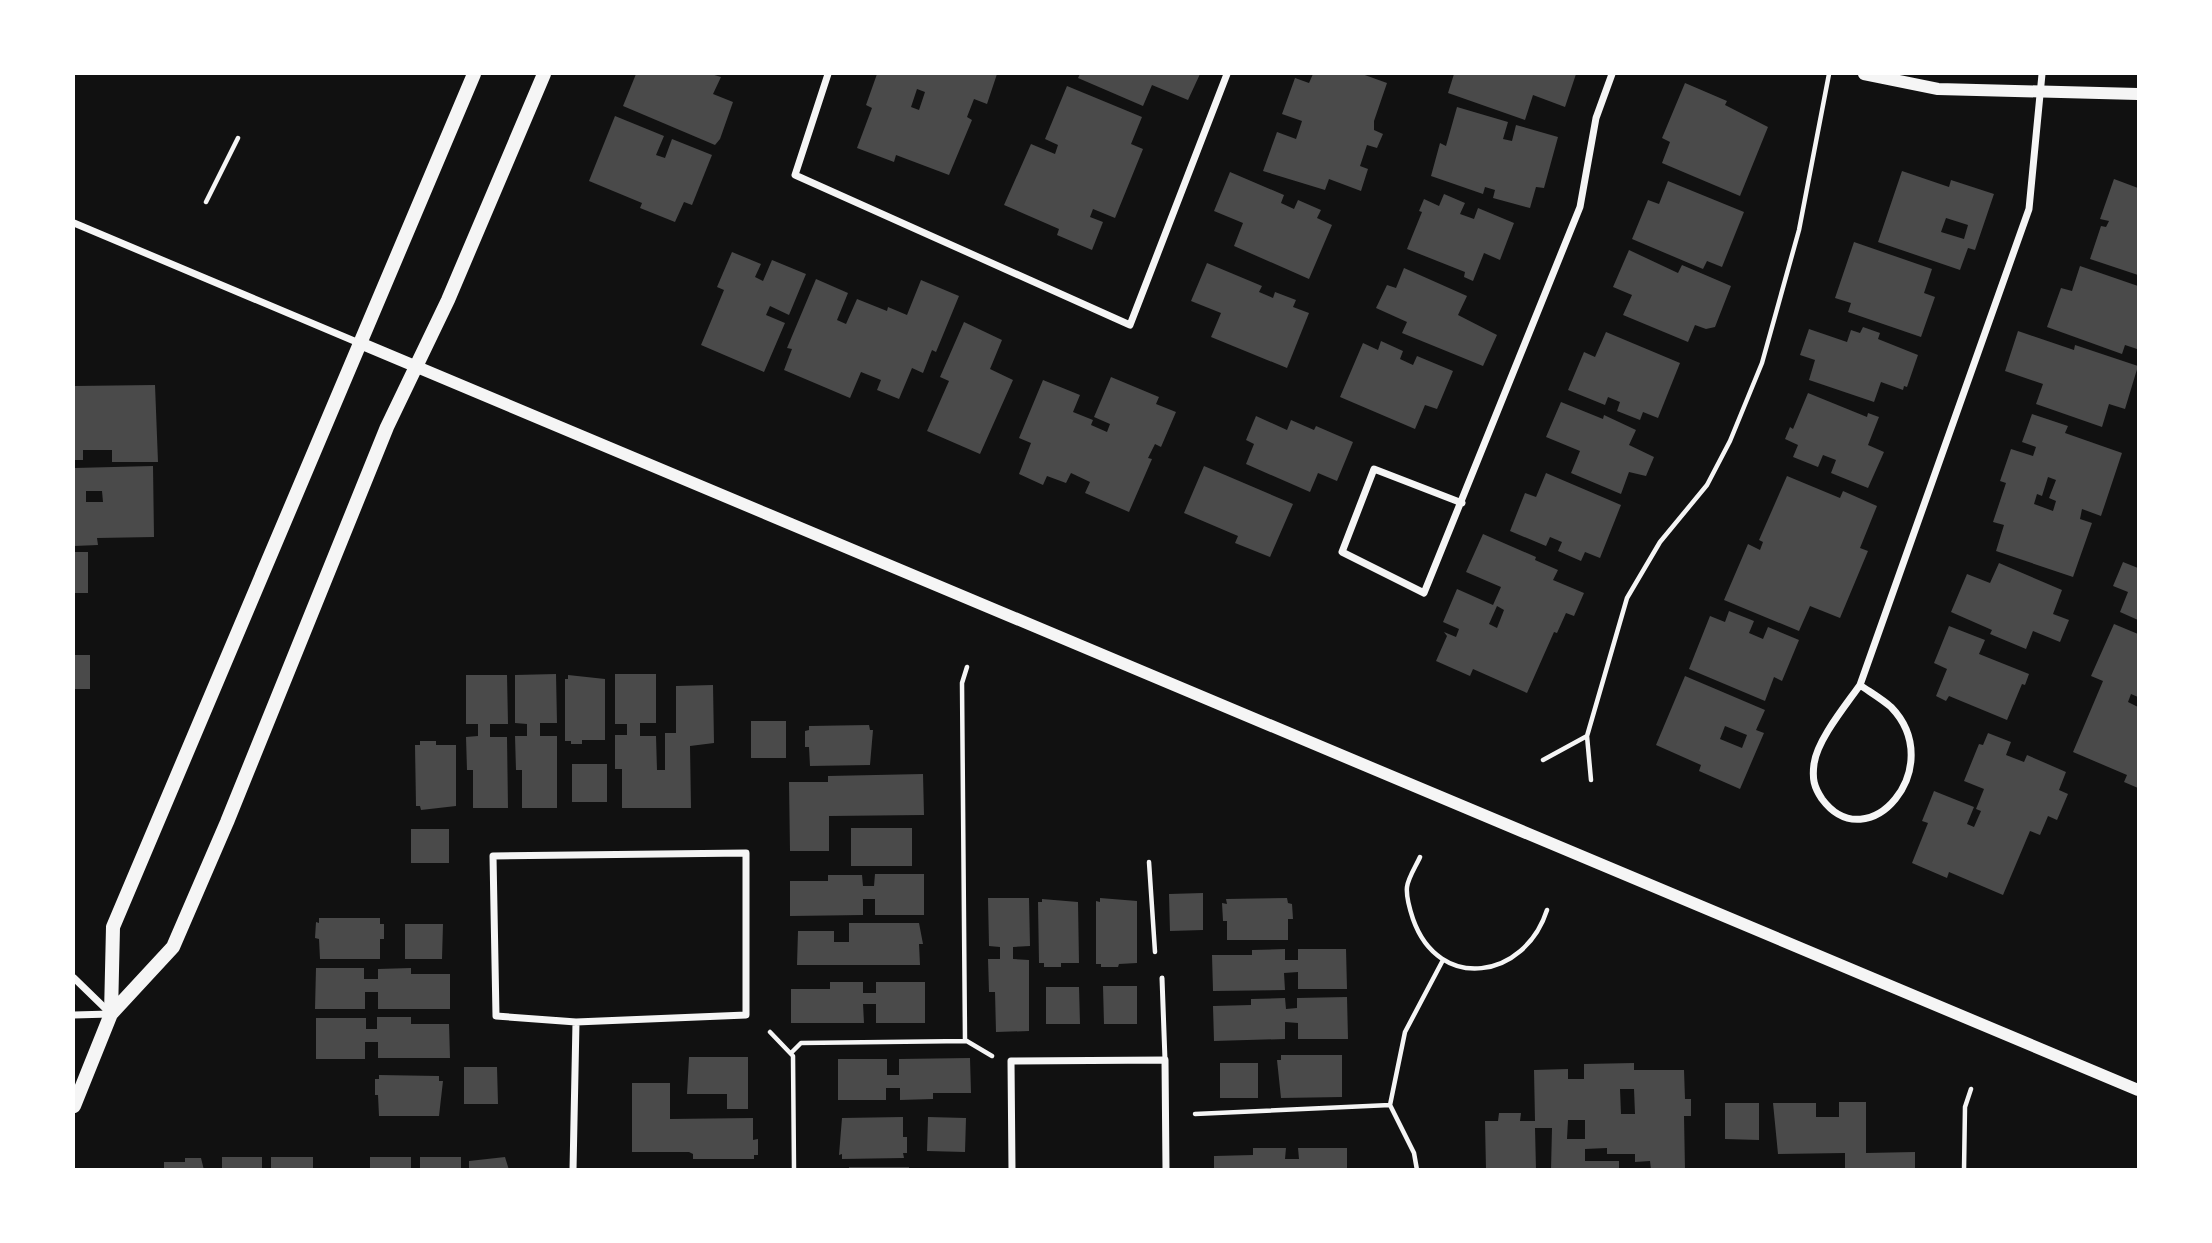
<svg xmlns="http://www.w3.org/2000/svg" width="2212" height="1243" viewBox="0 0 2212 1243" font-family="'Golos Text',sans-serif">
  <rect width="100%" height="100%" fill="#111"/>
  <path fill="#4a4a4a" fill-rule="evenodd" d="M636 74H711L721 77 713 94 733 102 720 139 715 145 623 106Z
    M877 74H997L987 104 974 99 967 117 972 120 949 175 896 155 894 162 857 148 872 108 866 105ZM917 89 925 92 919 110 911 107Z
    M1080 74H1200L1188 100 1152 85 1143 106 1078 78Z
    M1313 74H1362L1387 83 1374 121V130L1383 134 1377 148 1367 145 1360 166 1368 169 1361 191 1329 179 1325 190 1263 171 1277 132 1296 139 1302 121 1282 114 1295 78 1309 83Z
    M1454 74H1576L1565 107 1533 95 1525 120 1448 93Z
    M1685 83 1727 101 1725 105 1768 127 1740 196 1662 163 1670 142 1662 138Z
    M1067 86 1142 117 1131 144 1143 149 1115 218 1093 209 1090 217 1103 222 1092 250 1057 235 1059 229 1004 205 1031 144 1055 154 1058 145 1045 139Z
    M1457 107 1508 122 1503 139 1512 141 1516 125 1558 137 1544 188 1536 187 1530 208 1493 198 1495 190 1485 187 1483 194 1431 176 1440 143 1446 146Z
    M615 116 664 136 656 155 665 158 672 139 712 155 692 205 684 202 675 222 640 208 642 203 589 181Z
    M1902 171 1949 187 1951 180 1994 194 1975 250 1968 248 1960 270 1878 242ZM1946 218 1968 225 1964 239 1941 232Z
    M1230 172 1284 195 1281 203 1294 209 1298 200 1321 210 1317 218 1332 225 1309 279 1234 246 1243 223 1214 211Z
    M2114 179 2138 188V275L2090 259 2101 226 2106 227 2109 221 2100 219Z
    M1668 181 1744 212 1722 267 1707 261 1703 269 1632 239 1648 200 1659 204Z
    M1444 194 1465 203 1460 214 1474 219 1478 208 1514 223 1500 260 1484 253 1473 281 1464 277 1465 272 1407 249 1422 212 1419 211 1424 199 1439 206Z
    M1854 242 1932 269 1924 293 1935 297 1921 337 1848 312 1851 303 1835 298Z
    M1629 250 1678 273 1682 265 1731 286 1715 327 1706 329 1695 325 1688 342 1623 315 1632 295 1613 287Z
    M732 252 761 264 755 277 763 281 772 260 806 274 789 315 770 306 766 315 785 323 764 372 701 345 724 290 717 287Z
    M1207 263 1262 286 1259 292 1273 298 1275 292 1296 300 1293 307 1309 313 1287 368 1211 337 1221 313 1191 301Z
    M2080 266 2138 286 2137 349 2125 345 2122 354 2047 327 2061 288 2072 291Z
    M1404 268 1467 296 1458 315 1497 335 1483 366 1402 333 1407 322 1376 308 1387 285 1396 288Z
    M816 279 848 293 837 320 846 324 857 299 887 311 888 307 907 315 921 280 959 296 936 352 932 350 923 373 912 368 899 399 877 390 881 380 861 372 850 398 784 370 792 349 787 348Z
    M964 322 1002 340 990 369 1013 380 980 454 927 431 949 381 940 377Z
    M1863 327 1880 333 1878 339 1918 355 1907 387 1904 386 1903 390 1881 382 1874 402 1809 380 1815 360 1800 355 1809 329 1847 342 1851 330 1860 333Z
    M2018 331 2074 350 2075 345 2138 366 2125 409 2109 404 2102 427 2036 404 2043 384 2005 371Z
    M1606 332 1680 363 1658 418 1643 412 1640 420 1617 411 1620 402 1608 397 1605 405 1568 390 1584 352 1595 357Z
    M1381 341 1403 351 1400 359 1413 365 1417 356 1453 371 1437 409 1425 405 1415 429 1340 397 1363 343 1378 350Z
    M1111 377 1159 397 1156 404 1176 412 1161 447 1155 444 1148 458 1152 459 1129 512 1085 493 1090 482 1071 473 1066 483 1047 476 1043 485 1019 474 1031 443 1019 438 1043 380 1080 395 1073 412 1093 420 1091 425 1107 432 1110 424 1094 417Z
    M155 385 158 462H112V450H83V460H74V386Z
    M1808 393 1867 417 1868 413 1879 417 1868 445 1884 452 1868 488 1831 473 1836 460 1823 455 1818 467 1793 457 1798 445 1785 439 1790 427 1793 429Z
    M1561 402 1603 419 1604 415 1636 430 1629 445 1654 457 1646 476 1629 472 1621 494 1571 473 1580 451 1546 437Z
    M2032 414 2068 426 2065 433 2122 453 2101 516 2082 509 2080 519 2092 523 2073 577 1996 551 2004 525 1993 522 2006 483 2000 481 2011 449 2033 456 2036 447 2022 442ZM2048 477 2056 480 2049 498 2056 501 2053 511 2034 504 2037 494 2042 496Z
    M1256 416 1287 430 1291 420 1314 430 1316 426 1353 442 1337 481 1318 473 1310 492 1246 464 1254 444 1246 440Z
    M153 466 154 537 97 538 98 545 74 546V468ZM86 491H102L103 502H86Z
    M1204 466 1293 504 1270 557 1235 543 1238 536 1184 513Z
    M1546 473 1621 505 1600 558 1585 552 1581 561 1558 551 1562 542 1550 537 1546 546 1510 531 1525 493 1536 497Z
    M1787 476 1840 498 1843 491 1877 506 1860 548 1868 551 1840 618 1810 606 1799 631 1724 600 1748 544 1760 550 1763 542 1759 540Z
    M1483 534 1536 557 1535 560 1558 570 1553 580 1584 593 1574 616 1566 613 1557 633 1554 632 1527 693 1473 669 1470 676 1436 661 1447 636 1444 632 1456 637 1459 629 1443 622 1457 589 1493 605 1501 587 1466 572ZM1497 606 1504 610 1497 628 1489 624Z
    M74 552H88V593H74Z
    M2123 562 2138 568V620L2120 612 2128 592 2113 586Z
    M1999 563 2062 590 2053 614 2069 620 2060 642 2033 631 2026 649 1990 634 1992 630 1951 612 1967 574 1990 583Z
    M1729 611 1754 621 1749 633 1763 639 1768 627 1799 640 1782 681 1774 677 1765 701 1689 669 1710 616 1725 622Z
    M2114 624 2138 634V697L2131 694 2128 702 2138 707V788L2124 782 2127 775 2073 752 2103 681 2091 676Z
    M1949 626 1985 640 1979 654 2029 674 2025 685 2022 684 2007 720 1949 696 1946 701 1936 696 1947 669 1934 663Z
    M74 655H90V689H74Z
    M556 674 557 723H540V736H557V808H522V770H516L515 736H527V724L515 723V675Z
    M615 674H656V723H640V736H656L657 770H665V733H676V686L713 685 714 743 690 746 691 808H622V769H615V735H627V724H615Z
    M466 675H507L508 724H490V737H507L508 808H473V770H467L466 737 478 736V724H466Z
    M568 675 605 679V740H582V744H571V741H565V679H568Z
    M1685 676 1765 710 1756 730 1764 733 1740 789 1699 771 1701 765 1656 745ZM1725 726 1747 735 1742 748 1720 739Z
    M751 721H786V758H751Z
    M869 725 870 730H873L870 765 810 766 809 747H805V731L809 730V726Z
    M1988 733 2011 742 2006 755 2024 762 2027 755 2066 772 2059 790 2068 794 2057 820 2048 816 2040 835 2030 831 2003 895 1949 872 1947 878 1912 863 1928 823 1922 821 1934 791 1974 807 1967 824 1974 827 1981 811 1976 809 1984 789 1964 781 1979 744 1983 745Z
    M420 741H436V745H456V806L421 810 420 806H416L415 745H420Z
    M572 764H607V802H572Z
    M923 774 924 815 829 816V851H790L789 782H828V776Z
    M851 828H912V866H851Z
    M411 829H449V863H411Z
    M875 874H924V915H875V899H863V915L790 916V881H828V875H862L863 886H874Z
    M1203 893V930L1170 931 1169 894Z
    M988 898H1029L1030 946 1013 947V959L1029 960V1031L996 1032 995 992H989L988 959H1000V947L989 946Z
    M1100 898 1137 901V963L1119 964 1118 967H1101V964H1096V901L1100 902Z
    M1287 898 1288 903 1292 904 1293 919H1288V940H1227V921H1223L1222 903 1227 904 1226 899Z
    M1042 899 1078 902 1079 963H1061V967H1044V963H1039L1038 902H1042Z
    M319 918H380V924H384V939H380V959H320L319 939 315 938 316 922 319 923Z
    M849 923H919L923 944H919L920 965H797L798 931H834V942H849Z
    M405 924H443L442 959H405Z
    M1285 949V960H1298V949H1346L1347 989H1298V972L1284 973 1285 990 1213 991 1212 955H1252V950Z
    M316 968H364V979H378V969L411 968V974H450V1009H378V992H365V1009H315Z
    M830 982H863V993H876V982H925V1023H876V1004H863L864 1023H791V989H830Z
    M1103 986H1137V1024H1104Z
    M1046 987H1079L1080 1024H1046Z
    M1347 997 1348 1039H1298V1023L1285 1022V1039L1214 1041 1213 1006 1251 1005V999L1285 998 1286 1009 1297 1008V998Z
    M377 1017H411V1024H449L450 1058H378V1042H365V1059H316V1018H366V1029H377Z
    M1281 1055H1342V1097L1281 1098 1277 1060H1281Z
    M689 1057H748V1109H727V1094H687Z
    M970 1058 971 1093H933V1099L900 1100V1088H886V1100H838V1059H887V1075H899V1059Z
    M1220 1063H1258V1098H1220Z
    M1634 1063V1070H1684L1685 1099H1691V1116H1684L1685 1170H1651L1650 1161 1635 1162V1154H1607V1148L1585 1149V1161H1619V1170H1551L1552 1128H1535L1536 1170H1486L1485 1121H1498L1499 1113H1521L1520 1121H1535L1534 1070 1568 1069V1079H1584V1064ZM1620 1089H1634L1635 1114H1621ZM1568 1120H1585V1139H1567Z
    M464 1067H497L498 1104H464Z
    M379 1075 439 1076V1081H443L439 1116H379L378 1095H375V1079H379Z
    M632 1083H670V1119L753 1118V1140L758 1139V1155H754V1159H693V1154L689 1152H632Z
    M1839 1102H1866V1153L1915 1152V1170H1845V1153L1778 1154 1773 1103H1816V1117H1839Z
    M1725 1103H1759V1140L1725 1139Z
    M903 1117V1137H907V1153H903L904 1158 842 1159V1154L839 1155 842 1118Z
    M928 1117 966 1118 965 1152 927 1151Z
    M1253 1148H1286L1285 1159H1299L1298 1148H1347V1170H1214V1156L1253 1155Z
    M222 1157H262V1170H222Z
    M271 1157H313V1170H271Z
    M370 1157H411V1170H370Z
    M420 1157H461V1170H420Z
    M505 1157 509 1170H469V1161Z
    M185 1158H201L204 1170H164V1162H185Z
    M849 1167H909V1170H849Z"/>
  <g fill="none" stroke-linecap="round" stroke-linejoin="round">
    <path stroke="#f5f5f5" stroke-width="4.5" d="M206 202 238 138
      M967 667 962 683 965 1040 992 1056
      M1587 736 1591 780
      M1543 760 1587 736 1627 598 1660 542 1707 485 1730 441 1762 363 1799 230 1829 74
      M1420 857C1416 866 1408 878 1407 887 1406 896 1410 910 1413 919 1439 993 1525 979 1547 910
      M1149 862 1155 952
      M770 1032 793 1056 794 1170
      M791 1053 801 1043 967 1041
      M1195 1114 1390 1105
      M1417 1170 1414 1153 1390 1105 1405 1032 1443 960
      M1964 1170 1965 1107 1971 1089"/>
    <path stroke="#f5f5f5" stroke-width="5" d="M1162 978 1165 1060"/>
    <path stroke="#f5f5f5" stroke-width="7" d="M828 74 795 175 1130 325 1227 74
      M74 223 359 343
      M1462 503 1374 469 1342 552 1424 593 1580 207 1596 118 1612 74
      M1860 685C1870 692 1882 699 1891 707 1949 767 1868 861 1822 799 1814 787 1812 779 1814 764 1817 740 1846 705 1860 685L2029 209 2042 74
      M746 853V1015L576 1022 496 1016 493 856Z
      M74 978 110 1013
      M74 1015 110 1014
      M573 1170 576 1022
      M1012 1170 1011 1061 1165 1060 1166 1170"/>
    <path stroke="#f5f5f5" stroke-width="12" d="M1864 74 1938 89 2138 94
      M360 343 2138 1090"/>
    <path stroke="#f5f5f5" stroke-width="14" d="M111 1014 173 947 227 822 387 427 448 300 544 74
      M74 1106 111 1014 113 927 474 74"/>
  </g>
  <rect width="2212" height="1243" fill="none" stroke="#ffffff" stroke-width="150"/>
</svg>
